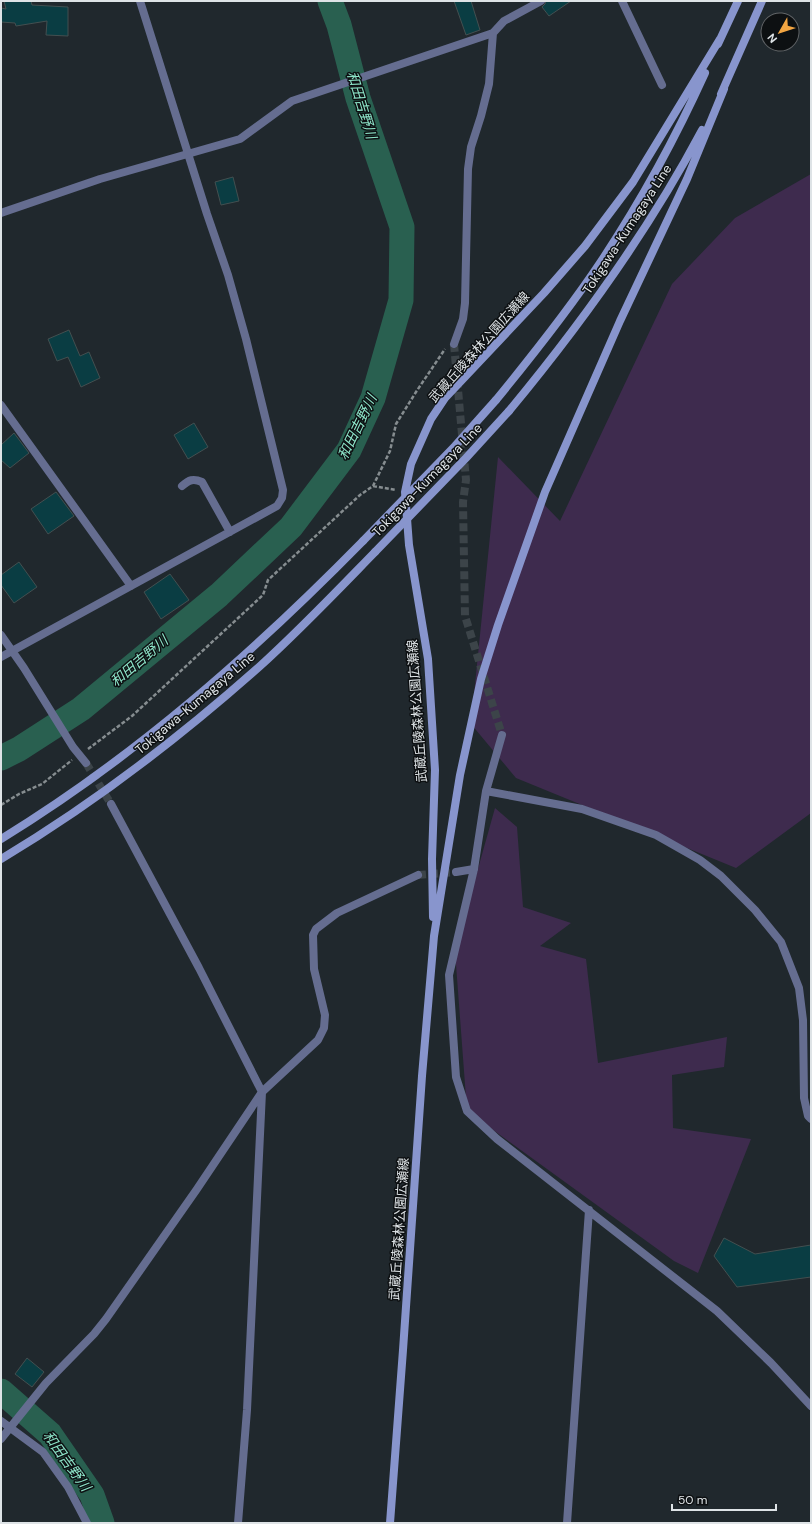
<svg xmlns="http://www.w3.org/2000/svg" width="812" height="1524" viewBox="0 0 812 1524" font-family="'DM Sans','Noto Sans JP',sans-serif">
  <rect width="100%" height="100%" fill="#20282d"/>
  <path fill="#3e2b4e" d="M811 174V813L736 868 516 778 471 724 498 457 560 521 672 284 735 218Z
    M495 808 517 827 523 907 571 923 540 946 586 959 598 1063 727 1037 724 1067 672 1075 673 1128 751 1139 698 1273 674 1261 467 1111 455 951Z"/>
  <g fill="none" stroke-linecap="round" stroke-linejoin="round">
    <path stroke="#296050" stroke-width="25" d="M1 758 19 749 81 709 219 595 291 527 349 450 373 398 401 300 402 227 358 98 339 25 330 1
      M1 1391 50 1434 92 1495 102 1523"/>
  </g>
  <path fill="#0a3d43" stroke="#434f50" d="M4 1H31L32 5 68 7V36L46 35 47 21 16 26 15 23 1 22V8L6 9Z
    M454 1H471L480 30 466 35Z
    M546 1H571L549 16 542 7 545 4Z
    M233 177 239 201 221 205 215 182Z
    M69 330 80 356 89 352 100 378 81 387 68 357 57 361 48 339Z
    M194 423 208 447 188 459 174 435Z
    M14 433 29 453 10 468 1 460V445Z
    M56 492 74 516 48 534 31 509Z
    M19 562 37 587 14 603 1 585V575Z
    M170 574 189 600 161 619 144 592Z
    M724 1238 755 1254 811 1245V1277L737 1287 714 1256Z
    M27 1358 44 1372 32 1387 15 1374Z"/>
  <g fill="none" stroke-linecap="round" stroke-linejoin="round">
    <path stroke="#3c4449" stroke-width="8" stroke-dasharray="8 4" stroke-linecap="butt" d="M454 344 466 480 463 502 465 616 502 735
      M86 763 111 804
      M418 875 456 872"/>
    <path stroke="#868d90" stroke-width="2.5" stroke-dasharray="4 2" stroke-linecap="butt" d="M373 486 396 490
      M88 749 132 716 263 595 268 580 360 495 373 486 390 451 396 424 416 392 445 349
      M1 805 19 794 42 784 72 760"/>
    <path stroke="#656d90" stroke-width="8" d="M622 1 662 85
      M1 213 100 179 240 139 292 101 493 33 504 21 541 1
      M454 344 463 319 465 303 468 169 471 147 481 116 489 84 493 33
      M1 405 131 586
      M182 486C189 480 193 478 202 482L230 532
      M1 635 24 668 73 747 86 763
      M1 657 277 506 282 498 283 490 246 339 228 275 207 214 140 1
      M502 735 486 791 474 869 449 975 456 1077 467 1111 497 1139 717 1311 771 1363 811 1406
      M486 791 582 809 656 835 700 860 721 876 755 910 781 942 799 988 803 1020 804 1098 808 1116 811 1119
      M111 804 199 968 262 1092 247 1410 238 1523
      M456 872 474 869
      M1 1421 43 1452 68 1487 87 1523
      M1 1439 46 1383 94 1334 106 1319 197 1189 262 1092 318 1040 324 1028 325 1015 314 969 313 935 316 929 337 913 418 875
      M567 1523 589 1210"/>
    <path stroke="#8895cd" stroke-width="8" d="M718 44 738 1
      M721 94 762 1
      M496 400C532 356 568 311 600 263 640 203 675 139 705 73
      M509 411C582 323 648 232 702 130
      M1 839C135 757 253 653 363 541
      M1 859C93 804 179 738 259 667 299 631 337 591 375 552
      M433 917 432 859 435 770 428 659 409 545 405 492 411 464 431 419 445 398 544 293 585 246 633 182 720 39
      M390 1523 403 1350 422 1076 434 936 460 775 481 679 498 625 545 492 620 321 687 179 724 89"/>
    <path stroke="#8895cd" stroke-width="8" d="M363 541 455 446 496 400
      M375 552 466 458 509 411"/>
  </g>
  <g text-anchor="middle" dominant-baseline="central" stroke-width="3" stroke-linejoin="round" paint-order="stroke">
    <g font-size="13" fill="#dee3e6" stroke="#0d1012">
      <text transform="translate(627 229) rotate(-57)">Tokigawa-Kumagaya Line</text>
      <text transform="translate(479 347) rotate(-48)">武蔵丘陵森林公園広瀬線</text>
      <text transform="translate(427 480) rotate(-46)">Tokigawa-Kumagaya Line</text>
      <text transform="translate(195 703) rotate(-40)">Tokigawa-Kumagaya Line</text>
      <text transform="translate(417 711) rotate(-94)">武蔵丘陵森林公園広瀬線</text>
      <text transform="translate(399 1229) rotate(-86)">武蔵丘陵森林公園広瀬線</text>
    </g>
    <g font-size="14" font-style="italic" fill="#8ee6ca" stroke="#0d1012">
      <text transform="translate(362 105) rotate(73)">和田吉野川</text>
      <text transform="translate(357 427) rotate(-64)">和田吉野川</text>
      <text transform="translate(139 661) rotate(-40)">和田吉野川</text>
      <text transform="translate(67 1461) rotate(54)">和田吉野川</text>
    </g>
  </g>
  <rect width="812" height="1524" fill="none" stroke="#dee3e6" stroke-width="4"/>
  <g transform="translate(780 32) rotate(231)"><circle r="19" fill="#0d1012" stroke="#616467"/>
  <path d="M0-3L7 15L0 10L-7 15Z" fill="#f2a542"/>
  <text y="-6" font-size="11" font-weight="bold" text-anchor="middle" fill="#dee3e6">N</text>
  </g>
  <path d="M672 1504v6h104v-6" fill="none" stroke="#dee3e6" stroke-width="2"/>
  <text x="678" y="1504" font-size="12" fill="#dee3e6" stroke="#0d1012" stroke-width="3" paint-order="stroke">50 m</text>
</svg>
